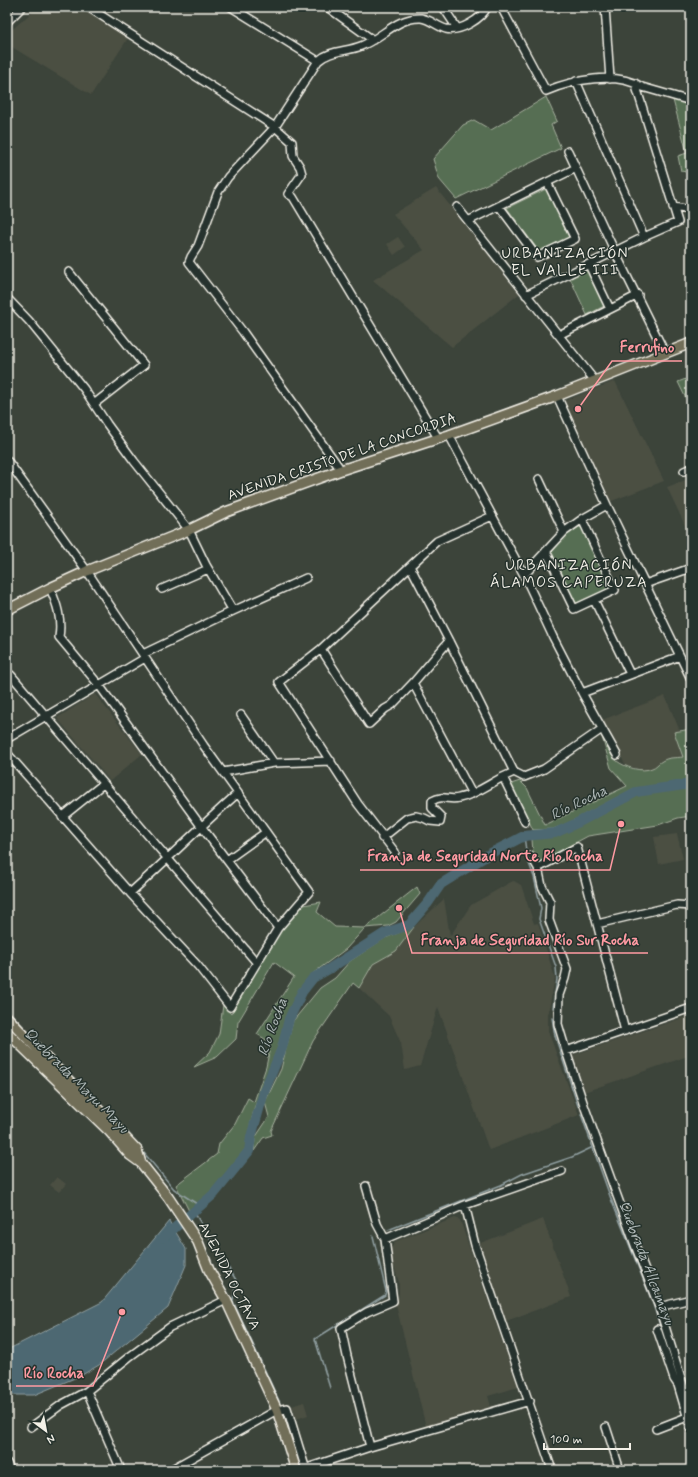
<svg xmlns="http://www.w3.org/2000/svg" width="698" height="1477" viewBox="0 0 698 1477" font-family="Mynerve,sans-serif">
  <rect width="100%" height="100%" fill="#3c443a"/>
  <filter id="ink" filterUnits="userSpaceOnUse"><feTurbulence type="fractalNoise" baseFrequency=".025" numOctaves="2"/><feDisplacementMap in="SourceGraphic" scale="8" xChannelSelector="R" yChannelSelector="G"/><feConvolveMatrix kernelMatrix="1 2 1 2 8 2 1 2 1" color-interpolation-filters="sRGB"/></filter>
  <g filter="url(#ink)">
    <path fill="#4b4f43" d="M38 7H78L128 38 91 95 7 44V34Z
      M436 188 519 294 452 347 373 280 424 250 393 214Z
      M398 237 405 247 394 255 387 244Z
      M615 381 664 481 609 502 564 401Z
      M691 478V533L689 534 667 487Z
      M95 694 142 754 110 781 57 718Z
      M665 696 680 731 674 732 683 758 668 759 662 761 653 768 647 770 639 769 626 766 602 720Z
      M677 834 683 859 659 864 654 837Z
      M514 881 521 885 534 924 538 923 555 978 548 1014V1031L579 1115 489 1150 438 1007 420 1066 405 1070 401 1043 389 1016 359 988 373 964 396 951 414 927 444 899 450 936 471 905 511 882Z
      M691 1015V1055L584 1092 573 1055Z
      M57 1177 66 1184 59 1192 50 1185Z
      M455 1218 460 1220 518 1387 488 1396 491 1407 426 1427 396 1305 399 1295V1282L390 1254 391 1248 396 1241Z
      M543 1219 571 1297 506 1321 478 1244Z
      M304 1402 308 1415 296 1419 292 1406Z"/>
    <path fill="#576e53" stroke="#a6b09e" d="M546 97 557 121 551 125 561 148 456 199 439 179 433 159 463 125 474 120 491 130Z
      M673 100 691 105V173L681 171 678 156 687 153Z
      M546 189 570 239 541 254 507 208Z
      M587 270 604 306 587 315 570 278Z
      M691 377V409L678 382Z
      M579 527 583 528 609 586 606 590 578 604 574 602 551 553 566 536Z
      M691 729V781L633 789 566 824 553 829 533 830 511 784 520 781 527 788 545 825 627 786 611 768 602 737C606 744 610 756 617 761 624 767 643 773 652 768 656 767 658 763 662 761 668 757 676 758 683 757L674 732Z
      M691 786V816L678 818 658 825 588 836 538 863 533 854 532 839 558 835 638 795Z
      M417 887 420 894 396 922 388 926 365 928 346 949 312 974 299 989 286 1017 278 1047 255 1106 247 1138 245 1151 211 1192 189 1211 176 1185 217 1154 219 1144 235 1124 248 1098 254 1102 266 1067 271 1043 257 1034 294 977 274 962 238 1022 236 1039 217 1057 194 1067 210 1052 219 1034 223 1005 231 1014 274 939 298 906 321 902 317 912 335 927 365 928Z
      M414 927 396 951 373 964 359 988 353 983 313 1041 271 1131 272 1135 263 1138 254 1151 255 1138 269 1117 265 1102 281 1069 293 1021 320 988 335 978 350 961 385 938Z"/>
    <path fill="#4d6872" stroke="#909fa1" d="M169 1221 186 1249V1265L168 1308 99 1365 82 1375 34 1395H7V1350L102 1302Z"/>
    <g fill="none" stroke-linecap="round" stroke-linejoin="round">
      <path stroke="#909fa1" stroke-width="1.5" d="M524 836 527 858 534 877 541 908 539 919 556 967 557 979 553 1008
        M552 1018 555 1036 578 1106
        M581 1114 611 1199 653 1304 674 1369
        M144 1153 174 1189 200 1206
        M194 1212 236 1280 233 1301 280 1403
        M388 1230 501 1185 522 1174 572 1157 593 1147
        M330 1388 315 1339 385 1295 386 1291 373 1236
        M291 1440 299 1462"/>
      <path stroke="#4d6872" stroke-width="10" d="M163 1238 214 1194 249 1151 251 1137 264 1092 282 1048 289 1019 302 992 313 978 329 969 385 933 409 925 428 903 441 884 491 853 524 836 555 833 577 823 636 792 691 784"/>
      <g stroke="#f4f1e8" stroke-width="10">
        <path id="minor" d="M88 7 275 127 292 142 293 156 300 167 302 174 288 194 293 197 438 438
          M231 7 318 61
          M327 7 373 40
          M443 7 457 28
          M501 7 546 91C573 80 615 71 642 87L691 101
          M605 7 610 79
          M7 22 22 7
          M576 81 644 237
          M568 151 615 252 665 353
          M499 206 537 257 575 239 547 182
          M457 207 595 381
          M673 207 691 210
          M468 221 576 168
          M589 265 610 309
          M69 272 144 365 94 404
          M526 295 644 237 678 222 635 83
          M7 298 29 321 84 389 107 424 134 461 189 530 206 565 233 611
          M559 335 638 295
          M557 396 607 505 691 679
          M449 435 524 575 553 637 582 693 617 755
          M7 460 87 571 204 746 309 892 278 928 230 1007 198 966 130 893 7 753
          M341 470 243 332 189 262 191 257 198 246 218 192 228 177 275 127 318 61C330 50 346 52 361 46 382 38 397 17 421 18 430 19 438 27 446 29 460 32 482 19 487 7
          M684 471 691 468
          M539 479 564 532
          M546 551 574 609 615 590 582 519
          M410 566 449 641 514 772 503 777 525 822
          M524 575 564 532 582 519 607 505
          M645 584 691 568
          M50 588C57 604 62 619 59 637L99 685 201 826 278 928
          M162 589 208 569
          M594 600 630 674
          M321 649 369 724 385 709 392 705 413 683 449 641
          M143 654 233 611 306 578
          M11 675 257 963
          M413 683 472 794
          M582 693 680 656
          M241 715 274 763
          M7 739 145 658
          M223 772 274 763 331 761
          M514 772 524 777 544 769 602 729
          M62 817 103 784
          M382 838 407 818 416 816 424 818 430 821 440 822 441 817 432 808V801C444 794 448 801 459 798 475 795 489 784 503 777
          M395 852 358 804 279 682 321 649 437 541 492 516
          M531 856 538 868 542 886 550 902 549 920 567 969 565 978 559 995 558 1024 566 1051 585 1108 635 1245 659 1307 691 1410
          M227 860 266 832
          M538 868 577 847 625 1031
          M130 893C167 860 201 826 238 793
          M597 924 677 905 691 906
          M566 1051 691 1008
          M366 1186 377 1224 385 1239 393 1301 367 1312 341 1328 347 1356 370 1447
          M465 1205 475 1245 552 1470
          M385 1239 465 1205 562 1171
          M659 1307 691 1299
          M657 1329 674 1379 678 1385 691 1429
          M87 1391 121 1470
          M31 1427 61 1405 87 1391 129 1357 170 1327 226 1300
          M606 1427 620 1470
          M656 1429 687 1417
          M7 1463 10 1470
          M170 1470 277 1410 287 1408 306 1470
          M301 1470 370 1447 530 1401"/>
      </g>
      <g stroke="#f4f1e8" stroke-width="12">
        <path id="major" d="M7 610 50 588 87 571 189 530 226 512 341 470 449 435 557 396 691 343
          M7 1017 43 1055 103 1114 137 1150 141 1163
          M7 1032 110 1132 130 1155 141 1163 168 1197 198 1242 209 1270 226 1300 277 1410 296 1470"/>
      </g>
      <use href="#minor" stroke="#26332d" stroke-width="7"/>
      <use href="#major" stroke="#716e59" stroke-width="9"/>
    </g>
  </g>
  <g text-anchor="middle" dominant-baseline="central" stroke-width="3" stroke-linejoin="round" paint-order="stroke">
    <g font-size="14" fill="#f4f1e8" stroke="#26332d">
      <text transform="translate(342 457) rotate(-19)">AVENIDA CRISTO DE LA CONCORDIA</text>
      <text transform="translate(229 1276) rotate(63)">AVENIDA OCTAVA</text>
    </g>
    <g font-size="15" letter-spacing="1" fill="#f4f1e8" stroke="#26332d">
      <text x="565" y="254">URBANIZACIÓN<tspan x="565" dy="17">EL VALLE III</tspan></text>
      <text x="569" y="566">URBANIZACIÓN<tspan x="569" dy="17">ÁLAMOS CAPERUZA</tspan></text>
    </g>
    <g font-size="15" font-style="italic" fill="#b1bab9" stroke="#26332d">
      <text transform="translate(579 803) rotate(-26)">Río Rocha</text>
      <text transform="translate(273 1027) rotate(-70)">Río Rocha</text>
      <text transform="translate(76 1081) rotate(45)">Quebrada Mayu Mayu</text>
      <text transform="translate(646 1263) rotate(69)">Quebrada Allcamayu</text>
    </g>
  </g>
  <path fill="none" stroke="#ff9aa2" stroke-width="1.5" d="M578 409L612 361H682M621 824L610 870H360M399 908L412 953H648M122 1312L93 1386H16"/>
  <g fill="#ff9aa2" stroke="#26332d" stroke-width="1.5">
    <circle cx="578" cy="409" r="4"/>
    <circle cx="621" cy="824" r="4"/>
    <circle cx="399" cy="908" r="4"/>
    <circle cx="122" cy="1312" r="4"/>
  </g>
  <g font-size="15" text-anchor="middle" font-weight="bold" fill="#ff9aa2" stroke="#26332d" stroke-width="3" stroke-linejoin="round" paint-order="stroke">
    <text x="647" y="352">Ferrufino</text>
    <text x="485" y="861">Franja de Seguridad Norte Río Rocha</text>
    <text x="530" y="945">Franja de Seguridad Río Sur Rocha</text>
    <text x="54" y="1378">Río Rocha</text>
  </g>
  <rect width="698" height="1477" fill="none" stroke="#26332d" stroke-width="24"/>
  <rect x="12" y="12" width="674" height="1453" fill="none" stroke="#f4f1e8" stroke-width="1.5" filter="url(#ink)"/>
  <g transform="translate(46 1431) rotate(148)" stroke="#26332d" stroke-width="3" paint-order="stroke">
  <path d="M0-3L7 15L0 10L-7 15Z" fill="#f4f1e8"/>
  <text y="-6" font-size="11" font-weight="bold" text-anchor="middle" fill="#f4f1e8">N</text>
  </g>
  <path d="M544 1443v6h86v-6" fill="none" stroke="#f4f1e8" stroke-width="2"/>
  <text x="550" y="1443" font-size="12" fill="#f4f1e8" stroke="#26332d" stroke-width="3" paint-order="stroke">100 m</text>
</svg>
